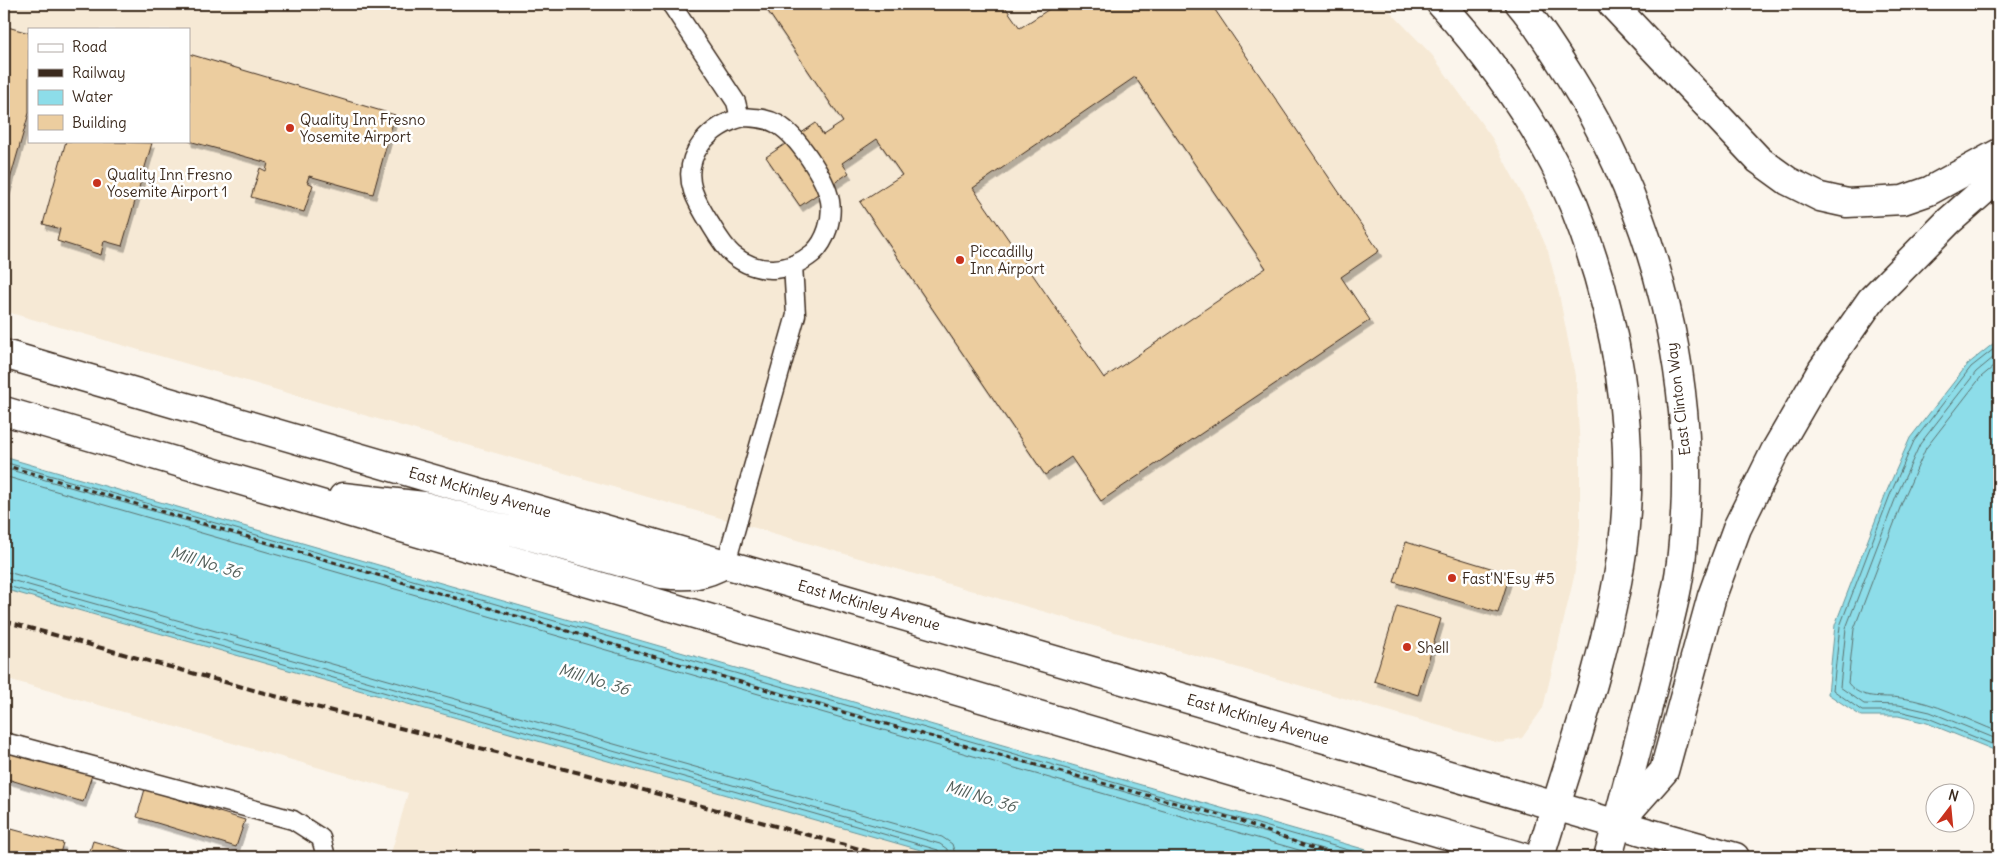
<svg xmlns="http://www.w3.org/2000/svg" width="2003" height="861" viewBox="0 0 2003 861" font-family="Delius,sans-serif">
  <defs>
    <filter id="shadow"><feDropShadow dx="3" dy="5.5" stdDeviation="0" flood-color="#0004"/></filter>
  </defs>
  <rect width="100%" height="100%" fill="#fbf5ec"/>
  <filter id="ink" filterUnits="userSpaceOnUse"><feTurbulence type="fractalNoise" baseFrequency=".02" numOctaves="2"/><feDisplacementMap in="SourceGraphic" scale="10" xChannelSelector="R" yChannelSelector="G"/><feConvolveMatrix kernelMatrix="1 2 1 2 8 2 1 2 1" color-interpolation-filters="sRGB"/></filter>
  <g filter="url(#ink)">
    <path fill="#f6e9d5" fill-rule="evenodd" d="M4 4H1383L1432 55 1492 138 1530 209 1548 251 1559 294 1576 381 1580 451V527L1574 577 1543 708 1522 738 1499 743 4 311ZM29 29H189V141H29Z
      M4 589 813 819 945 857H390L408 793 4 678Z"/>
    <path fill="#8ddde9" stroke="#6c9598" d="M1999 339V752L1927 723 1898 716H1861L1828 694 1835 625 1886 493 1910 438 1968 364Z
      M4 457 1391 857H945L4 589Z"/>
    <g fill="none" stroke-linecap="round" stroke-linejoin="round">
      <path stroke="#5c726f" stroke-width="1" d="M1999 345 1971 367 1914 441 1890 495 1840 626 1833 690 1862 711H1899L1928 718 1999 747
        M1999 353 1976 372 1920 444 1896 497 1846 628 1840 687 1864 704 1899 705 1930 712 1999 740
        M1999 362 1981 377 1926 448 1903 500 1854 629 1848 683C1862 701 1881 695 1901 698 1935 702 1967 720 1999 732
        M4 462 1372 857
        M4 468 1350 857
        M4 476 1323 857
        M4 571 942 837 952 844 956 857
        M4 578 940 844 947 849 948 857
        M4 585 815 814 938 850 942 857"/>
    </g>
    <path fill="#eccd9f" stroke="#3b2a1e" fill-rule="evenodd" filter="url(#shadow)" d="M763 4H1003L1020 28 1057 4H1211L1379 251 1341 277 1370 320 1101 501 1071 457 1045 475 860 202 902 175 877 139 842 163 849 173 800 206 766 157 816 123 823 135 843 122ZM1135 77 1266 268 1104 378 973 188Z
      M4 26 29 33V113L7 190 4 189Z
      M189 54 395 115 373 194 309 176 307 182 313 185 304 212 251 197 260 168 266 171 268 163 189 141Z
      M66 141 152 143 122 246 104 241 101 255 57 241 60 229 43 224Z
      M1406 542 1510 574 1498 613 1394 582Z
      M1397 606 1441 619 1418 695 1374 681Z
      M4 748 92 775 83 802 4 778Z
      M145 789 245 820 236 847 137 817Z
      M4 827 63 843 59 857H4Z
      M93 841 148 857H88Z"/>
    <g fill="none" stroke-linecap="round" stroke-linejoin="round">
      <g stroke="#3b2a1e" stroke-width="21">
        <path id="service" d="M671 4 736 102 740 118
          M744 117C756 118 767 118 777 124 797 135 826 179 830 201 833 219 826 241 813 253 789 273 758 275 733 255 724 247 717 235 711 225 704 214 697 203 693 191 681 154 711 125 744 117Z
          M726 563 796 315 793 265
          M4 742 293 820 321 838 326 857"/>
      </g>
      <g stroke="#3b2a1e" stroke-width="31">
        <path id="secondary" d="M1441 4C1494 63 1543 132 1574 206 1617 314 1638 436 1622 552 1607 656 1570 757 1540 857
          M1520 4C1538 25 1554 51 1569 75 1657 215 1700 388 1682 553 1679 586 1670 619 1662 651 1648 709 1632 766 1617 824L1735 857
          M1612 4 1759 160 1788 181 1820 197 1847 203 1903 200 1929 191 1999 153"/>
      </g>
      <g stroke="#3b2a1e" stroke-width="31">
        <path id="primary" d="M4 354 1617 824
          M4 411 1522 857
          M343 497 424 506 662 574C687 577 704 576 726 563
          M1608 857 1617 824 1664 771 1712 596 1737 528 1775 451 1822 370 1871 300 1949 221 1999 177"/>
      </g>
      <path stroke="#3b2a1e" stroke-width="3" stroke-dasharray="5 4" stroke-linecap="butt" d="M4 465 849 714 1238 820 1306 846 1342 857"/>
      <use href="#service" stroke="#fff" stroke-width="18"/>
      <use href="#secondary" stroke="#fff" stroke-width="28"/>
      <use href="#primary" stroke="#fff" stroke-width="28"/>
      <path stroke="#3b2a1e" stroke-width="4" stroke-dasharray="8 4" stroke-linecap="butt" d="M4 621 304 704 596 777 889 857"/>
    </g>
  </g>
  <g fill="#c8321e" stroke="#fff" stroke-width="2">
    <circle cx="290" cy="128" r="5"/>
    <circle cx="97" cy="183" r="5"/>
    <circle cx="960" cy="260" r="5"/>
    <circle cx="1452" cy="578" r="5"/>
    <circle cx="1407" cy="647" r="5"/>
  </g>
  <g text-anchor="middle" dominant-baseline="central" stroke-width="5" stroke-linejoin="round" paint-order="stroke">
    <g font-size="15" fill="#3b2a1e" stroke="#fff" text-anchor="start">
      <text x="300" y="119">Quality Inn Fresno<tspan x="300" dy="17">Yosemite Airport</tspan></text>
      <text x="107" y="174">Quality Inn Fresno<tspan x="107" dy="17">Yosemite Airport 1</tspan></text>
      <text x="970" y="251">Piccadilly<tspan x="970" dy="17">Inn Airport</tspan></text>
      <text x="1462" y="578">Fast'N'Esy #5</text>
      <text x="1417" y="647">Shell</text>
    </g>
    <g font-size="15" fill="#3b2a1e" stroke="#fff">
      <text transform="translate(1678 399) rotate(-97)">East Clinton Way</text>
      <text transform="translate(480 492) rotate(16)">East McKinley Avenue</text>
      <text transform="translate(869 605) rotate(16)">East McKinley Avenue</text>
      <text transform="translate(1258 719) rotate(16)">East McKinley Avenue</text>
    </g>
    <g font-size="16" font-style="italic" fill="#54605b" stroke="#fff">
      <text transform="translate(206 562) rotate(17)">Mill No. 36</text>
      <text transform="translate(594 679) rotate(17)">Mill No. 36</text>
      <text transform="translate(981 796) rotate(17)">Mill No. 36</text>
    </g>
  </g>
  <rect width="2003" height="861" fill="none" stroke="#fff" stroke-width="20"/>
  <rect x="10" y="10" width="1983" height="841" fill="none" stroke="#3b2a1e" stroke-width="2" filter="url(#ink)"/>
  <rect x="28" y="28" width="162" height="115" fill="#ffffff" stroke="#b1aaa5"/>
  <rect x="38" y="44" width="25" height="8" fill="#ffffff" stroke="#b1aaa5"/>
  <text x="72" y="52" font-size="15" fill="#3b2a1e">Road</text>
  <rect x="38" y="69" width="25" height="8" fill="#3b2a1e" stroke="#b1aaa5"/>
  <text x="72" y="78" font-size="15" fill="#3b2a1e">Railway</text>
  <rect x="38" y="90" width="25" height="15" fill="#8ddde9" stroke="#b1aaa5"/>
  <text x="72" y="102" font-size="15" fill="#3b2a1e">Water</text>
  <rect x="38" y="115" width="25" height="15" fill="#eccd9f" stroke="#b1aaa5"/>
  <text x="72" y="128" font-size="15" fill="#3b2a1e">Building</text>
  <g transform="translate(1950 808) rotate(16)"><circle r="24" fill="#ffffff" stroke="#b1aaa5"/>
  <path d="M0-4L9 19L0 12L-9 19Z" fill="#c8321e"/>
  <text y="-8" font-size="14" font-weight="bold" text-anchor="middle" fill="#3b2a1e">N</text>
  </g>
</svg>
